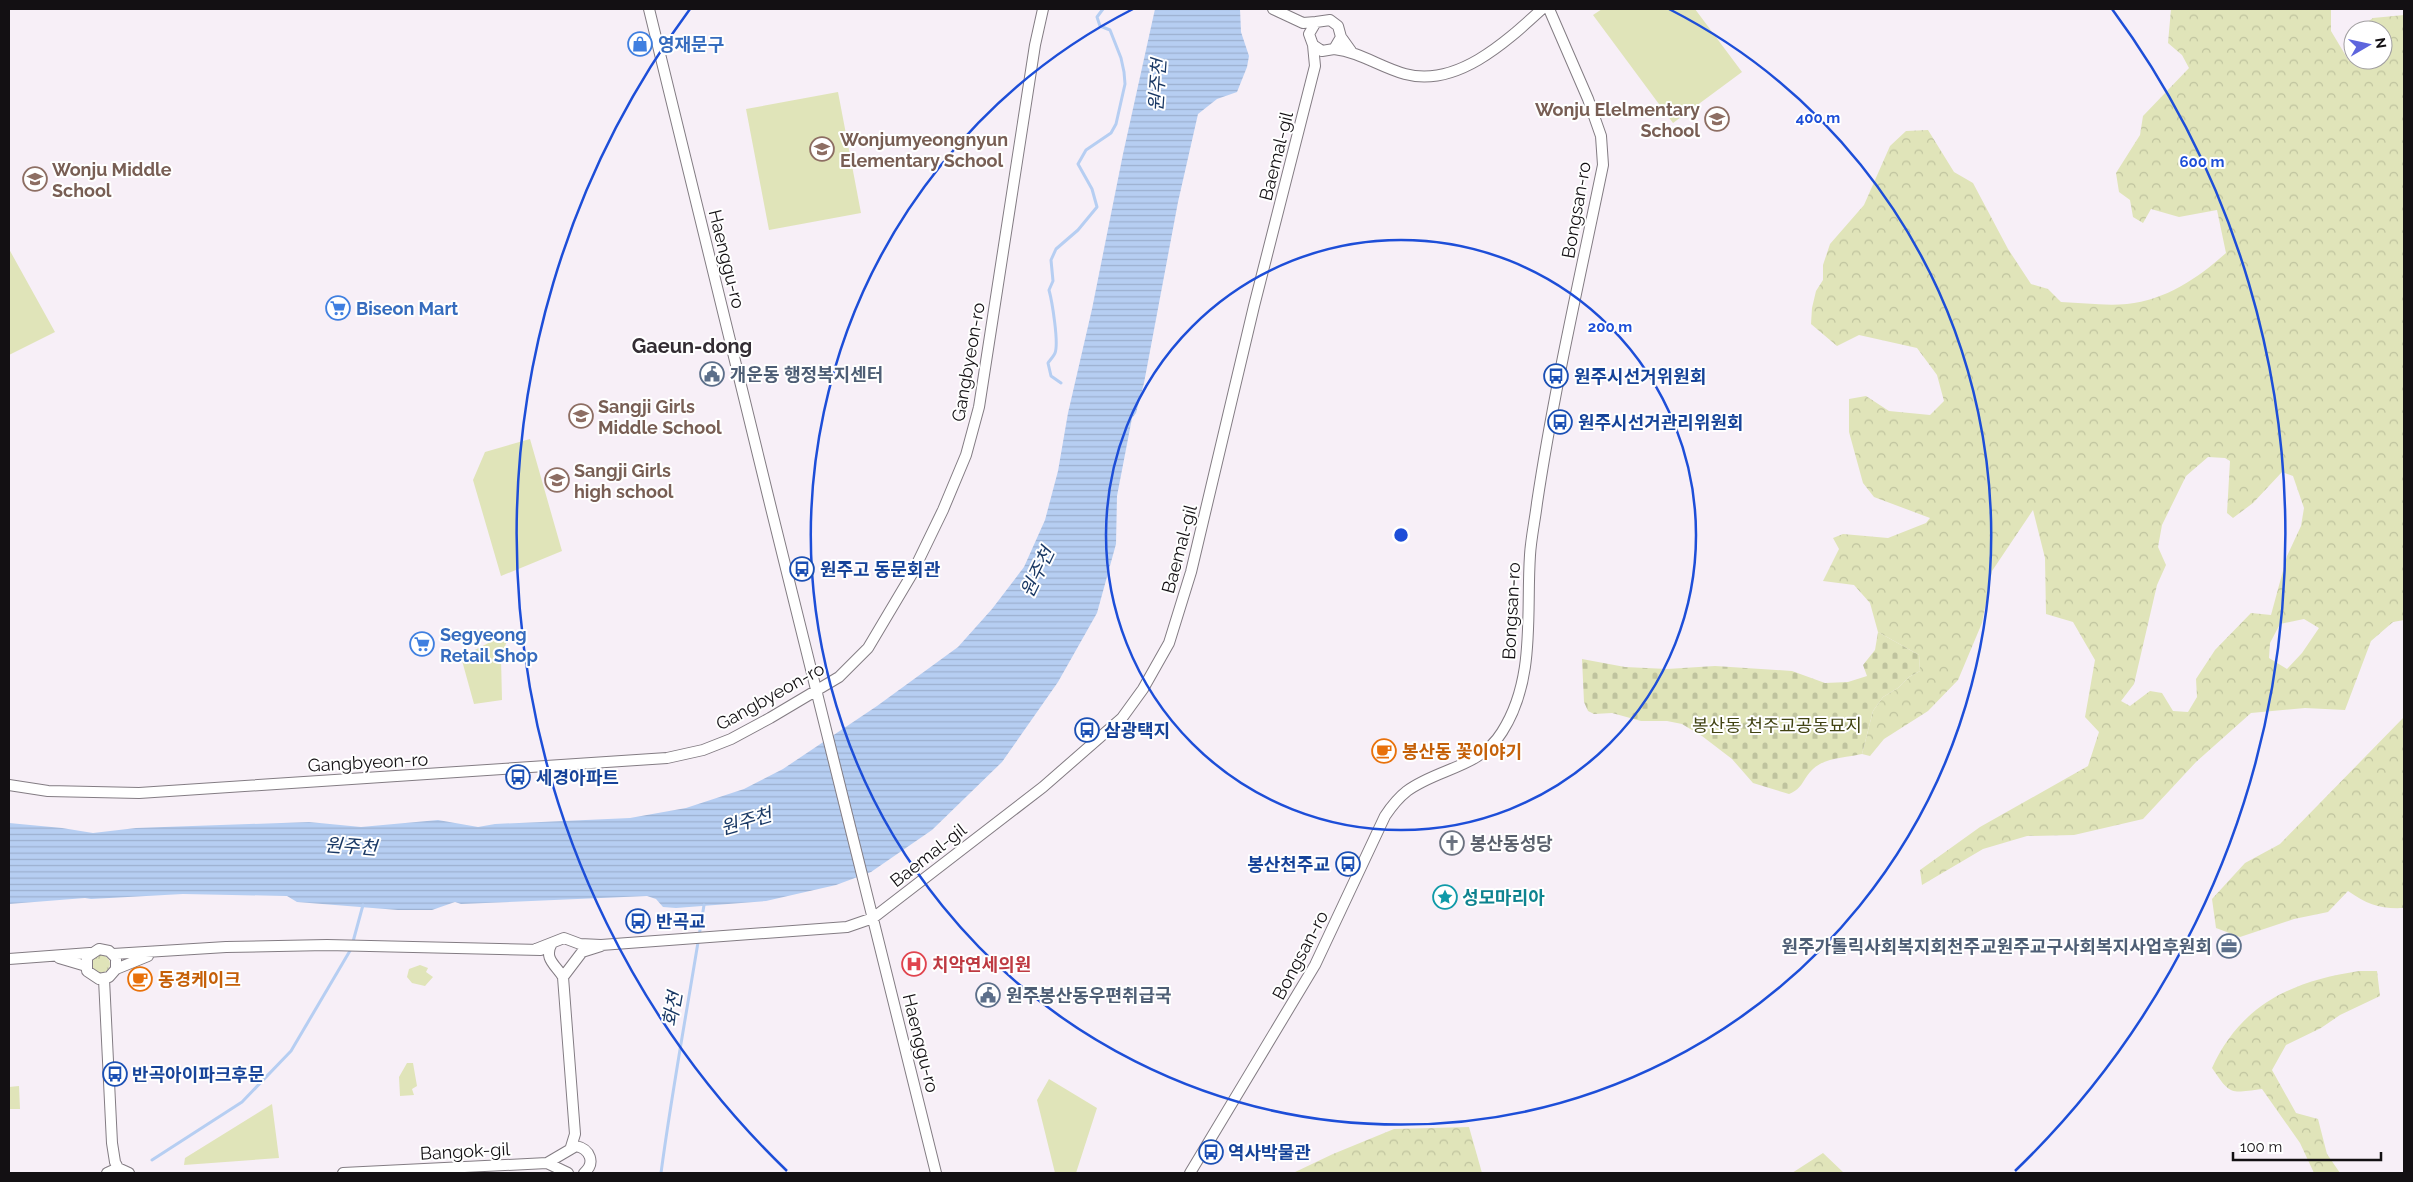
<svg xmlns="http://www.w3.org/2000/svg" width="2413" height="1182" viewBox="0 0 2413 1182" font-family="Raleway,'Noto Sans KR',sans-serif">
  <defs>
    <pattern id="grass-tufts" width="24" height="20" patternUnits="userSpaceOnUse" patternTransform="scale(1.25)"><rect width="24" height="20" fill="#e0e4b9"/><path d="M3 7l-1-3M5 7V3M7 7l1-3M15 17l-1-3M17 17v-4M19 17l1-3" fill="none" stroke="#bfc39e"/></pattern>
    <pattern id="forest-crowns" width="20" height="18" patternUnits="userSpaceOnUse" patternTransform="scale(1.25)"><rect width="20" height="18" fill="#e0e4b9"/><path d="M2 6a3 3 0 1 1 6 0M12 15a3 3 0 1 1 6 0" fill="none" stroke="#bfc39e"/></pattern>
    <pattern id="cemetery-stones" width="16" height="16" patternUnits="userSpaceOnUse" patternTransform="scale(1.25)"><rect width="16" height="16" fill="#e0e4b9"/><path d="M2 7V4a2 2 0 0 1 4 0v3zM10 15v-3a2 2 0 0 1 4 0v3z" fill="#bfc39e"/></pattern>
    <pattern id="water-rules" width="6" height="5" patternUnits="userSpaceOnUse" patternTransform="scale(1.25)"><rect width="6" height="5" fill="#b6cef2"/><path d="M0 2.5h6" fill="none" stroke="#9cb0cf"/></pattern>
  </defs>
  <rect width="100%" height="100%" fill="#f7eff7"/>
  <path fill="url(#grass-tufts)" d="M92 964a9 9 0 1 1 18 0a9 9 0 1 1-18 0Z"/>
  <path fill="url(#forest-crowns)" fill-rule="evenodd" d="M2171 9H2331V31L2349 61 2353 58 2383 60V30H2360V27L2373 18 2404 15V620L2393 622 2371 641 2345 710 2305 708 2251 713 2196 762 2143 819 2074 835 2027 836 1983 849 1922 885 1920 870 1980 827 2088 766 2099 732 2085 717 2095 660 2073 622 2046 614 2045 558 2033 510 1992 571 1982 623 1958 680 1928 711 1884 739 1870 756 1862 754 1873 711 1883 697 1898 688 1909 677 1920 671 1919 655 1878 632 1870 603 1854 585 1823 581 1839 549 1833 538 1843 534 1888 538 1926 523 1930 518 1874 497 1863 483 1849 432V399L1866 396 1889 411 1930 415 1944 401 1937 375 1917 348 1859 335 1837 346 1811 324 1812 308 1816 291 1823 280V265L1830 244 1864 205 1890 146 1906 131 1928 130 1954 172 1973 183 2008 249 2031 284 2048 289 2061 302C2083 303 2106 306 2127 304 2166 300 2198 278 2226 253L2217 210 2179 217 2151 209 2143 223 2133 217 2130 200 2119 192 2116 173 2140 135 2143 116 2189 68 2182 55 2168 43ZM2208 457 2225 458 2230 461 2227 513 2233 518 2253 503 2282 472 2293 476 2304 508 2301 526 2287 556 2271 615 2251 613 2215 650 2196 679 2197 697 2188 712 2173 711 2162 693 2150 691 2130 706 2121 701 2134 684 2157 585 2166 565 2158 547 2162 525 2186 476ZM2304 619 2319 628 2302 653 2287 669 2269 658 2270 643 2280 624Z
    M2404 717V908C2380 909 2368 905 2348 891L2328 912 2294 919 2240 937 2216 928 2212 899 2245 863 2280 844Z
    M2359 971H2377L2380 996 2340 1015 2321 1028 2286 1045 2272 1070 2296 1113 2318 1119 2327 1154 2340 1173H2314L2300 1143 2262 1089C2230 1093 2231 1096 2212 1068 2241 1004 2293 981 2359 971Z
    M1469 1127 1482 1173H1293L1333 1154 1394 1129Z
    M1823 1153 1844 1173H1792Z"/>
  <path fill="url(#cemetery-stones)" d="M1878 632 1919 655 1920 671 1909 677 1898 688 1883 697 1873 711 1862 754C1846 758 1826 757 1813 769 1803 778 1803 789 1789 794L1753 783 1732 759 1702 736 1682 724 1667 721H1641L1612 713 1594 714 1588 711 1584 702 1582 659 1625 667 1667 669 1715 666 1792 671 1825 683 1848 682 1867 676 1863 665 1875 650Z"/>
  <path fill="#e0e4b9" d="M1602 9H1695L1742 72 1673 123 1593 15Z
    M838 92 861 213 769 230 746 109Z
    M9 249 55 332 9 355Z
    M530 439 562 551 501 576 473 480 485 452Z
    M510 632 501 658 502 700 474 704 461 657Z
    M420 965 428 968 426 972 433 977 425 986 412 983 407 977 409 969Z
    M407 1063H413L417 1086 412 1089 414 1095 400 1096 399 1077Z
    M1049 1079 1097 1108 1076 1173H1055L1037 1100Z
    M19 1086 20 1109H9V1087Z
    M272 1104 279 1158 184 1165 185 1158Z"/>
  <path fill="url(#water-rules)" d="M1155 9H1240L1241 32 1249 56 1247 67 1237 92 1217 99 1198 114 1178 202 1144 383 1136 413 1132 418 1117 496 1116 544 1097 613 1058 682 1002 762 932 830 871 872 836 885 766 901 676 908 663 907 656 899 647 896 461 904 455 902 432 910H398L297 902 287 896 183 894 91 899 85 898 9 904V823L62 828 93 833 136 828 309 822 361 827 438 820 478 827 495 824 630 818 686 808 744 789 783 769 877 706 958 647 992 609 1024 567 1045 520 1058 471 1068 413 1092 309 1123 154Z"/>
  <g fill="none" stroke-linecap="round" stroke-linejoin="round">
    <path stroke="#b6cef2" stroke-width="3" d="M1061 383 1051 376 1048 363C1050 360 1054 356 1055 353 1059 343 1052 301 1049 290L1053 281 1051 260 1056 249 1078 230 1097 207 1092 189 1078 164 1086 150 1111 133 1116 124 1125 84 1124 72 1121 58 1110 30 1100 26 1097 17 1103 9
      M152 1160 242 1102 291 1051 351 949 363 905
      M661 1173C673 1083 690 995 704 905"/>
    <g stroke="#837c83" stroke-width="12">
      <path id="minor" d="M649 9 771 508 936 1173
        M1273 9 1303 23 1316 22
        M1341 37 1334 49 1322 51 1313 45 1309 34 1316 22 1330 20 1338 26 1341 37 1351 51
        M1334 49C1360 52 1380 67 1405 74 1457 88 1507 41 1542 9
        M9 785 48 791 139 793 667 758 703 750 731 739 770 718 839 677 868 648 912 574 943 510 966 455 979 407 1035 45 1043 9
        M552 943C543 959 556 965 563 977L575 1134 571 1147
        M536 949 564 938 580 944 601 945 847 927 873 918 1043 787 1122 718 1143 689 1169 643 1191 572 1254 306 1315 66 1313 45
        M113 954 226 947 327 945 541 950
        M59 958 86 966
        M9 959 90 953
        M116 969V958L109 951 99 949 87 957V971L99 979 109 977 116 969 148 956
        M563 977 582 952 601 946
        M104 979 112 1143 115 1162 118 1168
        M547 1163 568 1173
        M107 1173 118 1168 129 1173
        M343 1173 547 1163 576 1146C590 1149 596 1163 584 1173
        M1190 1173 1315 965 1385 816C1391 807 1398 798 1407 791 1438 768 1480 768 1502 732 1536 679 1526 614 1530 555 1531 538 1535 520 1537 503 1554 390 1580 277 1603 165L1601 136 1588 99 1549 9"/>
    </g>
    <use href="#minor" stroke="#fff" stroke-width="10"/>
  </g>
  <g fill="none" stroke="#1d4ed8" stroke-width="2.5">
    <circle cx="1401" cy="535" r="295"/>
    <path d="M1669 9A590 590 0 1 1 1133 9"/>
    <path d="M787 1171A884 884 0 0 1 690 9M2112 9A884 884 0 0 1 2015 1171"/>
  </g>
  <defs>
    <g id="shop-ring" transform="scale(1.25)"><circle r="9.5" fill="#fff" stroke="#3f7fe0" stroke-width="1.5"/><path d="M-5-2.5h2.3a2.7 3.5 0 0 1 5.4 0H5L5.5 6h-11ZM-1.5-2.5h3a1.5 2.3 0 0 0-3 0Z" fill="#3f7fe0"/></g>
    <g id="school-ring" transform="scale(1.25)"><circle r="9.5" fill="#fff" stroke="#8d6e63" stroke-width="1.5"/><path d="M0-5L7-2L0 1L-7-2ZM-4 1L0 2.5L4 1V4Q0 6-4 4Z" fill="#8d6e63"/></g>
    <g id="supermarket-ring" transform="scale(1.25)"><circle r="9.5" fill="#fff" stroke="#3f7fe0" stroke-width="1.5"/><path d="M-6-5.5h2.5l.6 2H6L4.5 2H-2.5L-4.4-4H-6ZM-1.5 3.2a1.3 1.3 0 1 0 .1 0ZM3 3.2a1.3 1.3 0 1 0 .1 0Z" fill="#3f7fe0"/></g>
    <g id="civic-ring" transform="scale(1.25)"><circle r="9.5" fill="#fff" stroke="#5c6f8a" stroke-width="1.5"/><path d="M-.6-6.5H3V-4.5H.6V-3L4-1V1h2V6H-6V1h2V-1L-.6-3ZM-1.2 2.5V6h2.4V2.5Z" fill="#5c6f8a"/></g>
    <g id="bus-ring" transform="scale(1.25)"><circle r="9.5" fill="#fff" stroke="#1a4fb4" stroke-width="1.5"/><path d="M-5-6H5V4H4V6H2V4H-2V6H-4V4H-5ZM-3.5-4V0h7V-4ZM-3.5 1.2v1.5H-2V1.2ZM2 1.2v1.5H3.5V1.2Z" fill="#1a4fb4"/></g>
    <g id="cafe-ring" transform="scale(1.25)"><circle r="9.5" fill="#fff" stroke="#e8710a" stroke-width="1.5"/><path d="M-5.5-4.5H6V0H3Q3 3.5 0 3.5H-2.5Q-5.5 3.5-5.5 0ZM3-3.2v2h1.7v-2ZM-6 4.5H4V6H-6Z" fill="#e8710a"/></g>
    <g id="church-ring" transform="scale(1.25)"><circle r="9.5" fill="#fff" stroke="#6b7280" stroke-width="1.5"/><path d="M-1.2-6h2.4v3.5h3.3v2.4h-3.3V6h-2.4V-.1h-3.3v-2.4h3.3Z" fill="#6b7280"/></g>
    <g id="sight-ring" transform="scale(1.25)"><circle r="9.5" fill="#fff" stroke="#0f9aa8" stroke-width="1.5"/><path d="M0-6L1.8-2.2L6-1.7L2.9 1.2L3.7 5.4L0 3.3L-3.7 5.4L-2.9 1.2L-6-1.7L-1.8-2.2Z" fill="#0f9aa8"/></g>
    <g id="office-ring" transform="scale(1.25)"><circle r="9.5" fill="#fff" stroke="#5c6f8a" stroke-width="1.5"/><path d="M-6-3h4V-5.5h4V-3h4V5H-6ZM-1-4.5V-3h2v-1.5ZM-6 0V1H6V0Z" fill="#5c6f8a"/></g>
    <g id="hospital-ring" transform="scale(1.25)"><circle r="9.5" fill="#fff" stroke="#e0444e" stroke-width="1.5"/><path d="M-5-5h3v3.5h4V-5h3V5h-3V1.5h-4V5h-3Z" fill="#e0444e"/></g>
  </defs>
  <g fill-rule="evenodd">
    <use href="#shop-ring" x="640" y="44"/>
    <use href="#school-ring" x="1717" y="119"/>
    <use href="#school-ring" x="822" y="149"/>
    <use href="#school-ring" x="35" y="179"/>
    <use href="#supermarket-ring" x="338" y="308"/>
    <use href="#civic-ring" x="712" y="374"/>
    <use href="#bus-ring" x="1556" y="376"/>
    <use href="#school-ring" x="581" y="416"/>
    <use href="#bus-ring" x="1560" y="422"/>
    <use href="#school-ring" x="557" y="480"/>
    <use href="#bus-ring" x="802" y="569"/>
    <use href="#supermarket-ring" x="422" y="644"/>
    <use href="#bus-ring" x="1087" y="730"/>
    <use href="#cafe-ring" x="1384" y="751"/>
    <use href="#bus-ring" x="518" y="777"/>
    <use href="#church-ring" x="1452" y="843"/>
    <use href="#bus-ring" x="1348" y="864"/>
    <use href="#sight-ring" x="1445" y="897"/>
    <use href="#bus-ring" x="638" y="921"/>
    <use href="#office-ring" x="2229" y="946"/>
    <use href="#hospital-ring" x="914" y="964"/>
    <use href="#cafe-ring" x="140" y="979"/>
    <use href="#civic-ring" x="988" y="995"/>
    <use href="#bus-ring" x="115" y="1074"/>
    <use href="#bus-ring" x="1211" y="1152"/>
  </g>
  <g text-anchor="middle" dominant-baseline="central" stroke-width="4" stroke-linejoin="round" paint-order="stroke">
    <g font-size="18" font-weight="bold" fill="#366cbe" stroke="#fff" text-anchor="start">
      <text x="658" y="44">영재문구</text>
      <text x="356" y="308">Biseon Mart</text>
      <text x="440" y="634">Segyeong<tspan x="440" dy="21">Retail Shop</tspan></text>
    </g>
    <g font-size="18" font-weight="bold" fill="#785e54" stroke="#fff" text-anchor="start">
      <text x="1700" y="109" text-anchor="end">Wonju Elelmentary<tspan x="1700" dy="21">School</tspan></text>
      <text x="840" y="139">Wonjumyeongnyun<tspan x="840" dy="21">Elementary School</tspan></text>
      <text x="52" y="169">Wonju Middle<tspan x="52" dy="21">School</tspan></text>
      <text x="598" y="406">Sangji Girls<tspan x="598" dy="21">Middle School</tspan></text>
      <text x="574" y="470">Sangji Girls<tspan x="574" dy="21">high school</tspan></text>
    </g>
    <g font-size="18" fill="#131013" stroke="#fff">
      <text transform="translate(1276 156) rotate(-76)">Baemal-gil</text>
      <text transform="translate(1576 210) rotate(-80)">Bongsan-ro</text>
      <text transform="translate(727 259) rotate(76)">Haenggu-ro</text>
      <text transform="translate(968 362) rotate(-80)">Gangbyeon-ro</text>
      <text transform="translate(1179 549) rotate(-75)">Baemal-gil</text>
      <text transform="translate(1511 611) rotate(-87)">Bongsan-ro</text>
      <text transform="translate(770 696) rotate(-29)">Gangbyeon-ro</text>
      <text transform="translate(368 762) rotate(-3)">Gangbyeon-ro</text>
      <text transform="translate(928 855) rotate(-38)">Baemal-gil</text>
      <text transform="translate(1300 955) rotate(-62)">Bongsan-ro</text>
      <text transform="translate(921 1043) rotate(76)">Haenggu-ro</text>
      <text transform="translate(465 1151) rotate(-3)">Bangok-gil</text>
    </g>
    <g font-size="18" font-weight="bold" fill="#4e5e75" stroke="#fff" text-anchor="start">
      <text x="730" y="374">개운동 행정복지센터</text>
      <text x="2212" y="946" text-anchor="end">원주가톨릭사회복지회천주교원주교구사회복지사업후원회</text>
      <text x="1006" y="995">원주봉산동우편취급국</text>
    </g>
    <g font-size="18" font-weight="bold" fill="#164399" stroke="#fff" text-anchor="start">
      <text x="1574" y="376">원주시선거위원회</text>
      <text x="1578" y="422">원주시선거관리위원회</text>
      <text x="820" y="569">원주고 동문회관</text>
      <text x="1104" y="730">삼광택지</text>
      <text x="536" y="777">세경아파트</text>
      <text x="1330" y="864" text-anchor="end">봉산천주교</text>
      <text x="656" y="921">반곡교</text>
      <text x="132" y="1074">반곡아이파크후문</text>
      <text x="1228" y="1152">역사박물관</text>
    </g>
    <g font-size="18" fill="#414312" stroke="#fff">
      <text x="1777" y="725">봉산동 천주교공동묘지</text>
    </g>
    <g font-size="18" font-weight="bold" fill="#c56008" stroke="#fff" text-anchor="start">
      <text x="1402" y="751">봉산동 꽃이야기</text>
      <text x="158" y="979">동경케이크</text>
    </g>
    <g font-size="18" font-weight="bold" fill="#5b616d" stroke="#fff" text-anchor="start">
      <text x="1470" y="843">봉산동성당</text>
    </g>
    <g font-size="18" font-weight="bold" fill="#0d838f" stroke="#fff" text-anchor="start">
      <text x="1462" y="897">성모마리아</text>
    </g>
    <g font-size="18" font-weight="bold" fill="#be3a42" stroke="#fff" text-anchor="start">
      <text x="932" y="964">치악연세의원</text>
    </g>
    <g font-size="19" font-style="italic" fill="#1a3965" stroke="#fff">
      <text transform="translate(1157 85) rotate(-86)">원주천</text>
      <text transform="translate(1037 572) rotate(-64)">원주천</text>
      <text transform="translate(746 821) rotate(-16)">원주천</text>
      <text transform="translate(351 846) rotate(4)">원주천</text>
      <text transform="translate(672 1009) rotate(-80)">화천</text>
    </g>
    <g font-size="20" font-weight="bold" fill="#332d33" stroke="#fff">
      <text x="692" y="346">Gaeun-dong</text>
    </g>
  </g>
  <circle cx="1401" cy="535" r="8" fill="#1d4ed8" stroke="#fff" stroke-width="2.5"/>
  <g font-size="15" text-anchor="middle" font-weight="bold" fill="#1d4ed8" stroke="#fff" stroke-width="4" stroke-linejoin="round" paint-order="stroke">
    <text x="1818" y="123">400 m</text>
    <text x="2202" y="167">600 m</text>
    <text x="1610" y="332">200 m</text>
  </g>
  <rect width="2413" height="1182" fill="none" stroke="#131013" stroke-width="20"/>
  <g transform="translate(2368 45) rotate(81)"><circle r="24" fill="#ffffff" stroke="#a19fa1"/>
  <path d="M0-4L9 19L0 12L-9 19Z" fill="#5d65dd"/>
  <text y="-8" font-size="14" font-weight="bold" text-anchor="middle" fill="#131013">N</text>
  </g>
  <path d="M2233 1152v8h148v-8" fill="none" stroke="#131013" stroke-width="2.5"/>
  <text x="2240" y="1152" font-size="15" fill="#131013" stroke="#ffffff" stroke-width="4" paint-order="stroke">100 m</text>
</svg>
